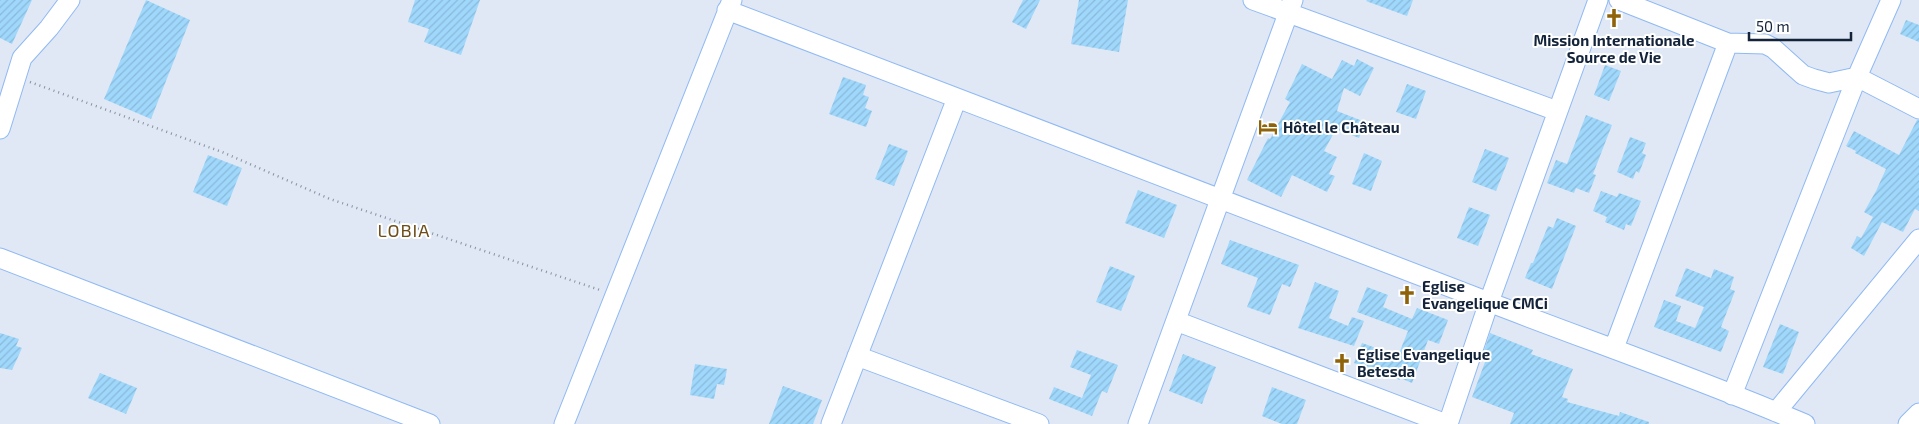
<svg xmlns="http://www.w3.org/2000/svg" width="1919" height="424" viewBox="0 0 1919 424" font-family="'Exo 2',sans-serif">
  <defs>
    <pattern id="building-hatch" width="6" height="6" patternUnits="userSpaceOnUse" patternTransform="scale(1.25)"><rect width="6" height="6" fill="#a0d8fc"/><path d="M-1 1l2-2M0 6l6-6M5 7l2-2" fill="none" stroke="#89b9d9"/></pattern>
  </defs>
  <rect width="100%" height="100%" fill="#dfe8f4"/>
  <path fill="url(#building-hatch)" d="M0 0H32L12 44 0 38Z
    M146 0 190 20 151 119 104 99Z
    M415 0H480L461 55 424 42 429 29 408 22Z
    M1023 0H1040L1026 29 1012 22Z
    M1079 0H1128L1119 52 1071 44Z
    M1367 0H1413L1407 16 1366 1Z
    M1906 20 1919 25V42L1900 34Z
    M1357 59 1374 68 1360 96 1344 88 1337 111 1365 122 1359 138 1336 129 1324 151 1337 157 1329 174 1335 176 1327 192 1292 175 1281 197 1247 180 1268 138 1270 139 1290 102 1285 99 1302 64 1332 79 1342 60 1354 66Z
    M1605 65 1621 71 1609 101 1594 95Z
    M843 77 866 85 863 95 869 97 865 108 872 111 866 127 829 114Z
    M1407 84 1426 91 1416 119 1396 112Z
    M1586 115 1612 125 1593 174 1596 175 1589 193 1576 188 1574 193 1547 183 1556 160 1567 164Z
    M1917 120H1919V211L1915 209 1903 232 1882 222 1864 256 1851 248 1857 236 1861 238 1873 217 1864 212 1876 191 1886 169 1855 153 1856 151 1846 146 1854 131 1899 155Z
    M1630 137 1646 143 1642 153 1646 155 1639 173 1636 171 1633 179 1617 172Z
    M889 144 908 151 894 186 875 179Z
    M1485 149 1509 158 1496 191 1472 182Z
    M1364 153 1382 161 1371 191 1352 184Z
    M208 155 242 168 227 206 193 192Z
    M1138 190 1177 205 1164 238 1125 223Z
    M1601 191 1617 197 1619 193 1641 201 1631 226 1626 224 1624 230 1605 222 1607 217 1593 211Z
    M1469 207 1490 215 1478 246 1457 238Z
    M1557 218 1576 226 1552 289 1525 278 1531 263H1533L1548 226 1553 228Z
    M1230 240 1299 265 1290 287 1282 284 1270 315 1247 307 1258 278 1221 264Z
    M1110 266 1135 276 1121 311 1096 302Z
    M1686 268 1711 278 1714 269 1734 277 1730 289 1735 291 1721 327 1729 331 1721 352 1654 327 1664 300 1681 306 1676 321 1695 328 1704 307 1675 296Z
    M1315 282 1339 291 1329 318 1348 326 1352 317 1364 321 1354 346 1298 328Z
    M1367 287 1388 295 1383 307 1412 319 1417 308 1448 320 1439 344 1428 340 1412 383 1400 378V380L1354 363 1362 343 1398 356 1408 331 1357 312Z
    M1780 324 1799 332 1783 374 1763 367Z
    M0 333 19 339 16 346 22 348 12 370 0 368Z
    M1490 333 1533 350 1531 354 1573 369 1562 397 1568 399 1567 402 1619 416 1620 412 1649 422V424H1510L1514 413 1472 397 1485 362 1481 360Z
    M1077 350 1118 365 1107 393 1102 391 1092 416 1049 399 1054 387 1082 398 1091 375 1070 367Z
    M1183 354 1216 367 1202 404 1169 391Z
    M695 364 727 369 724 385 717 384 714 399 690 395Z
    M100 373 137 388 126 414 88 398Z
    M783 386 822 400 813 424H769Z
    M1272 387 1306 400 1297 424H1282L1262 416Z"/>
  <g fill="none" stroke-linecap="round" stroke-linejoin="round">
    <g stroke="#90b9f3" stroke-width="21">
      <path id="minor" d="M1253 0 1557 111
        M1619 0 1728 43 1765 44 1773 48 1803 75 1814 79 1829 83 1857 77 1919 109
        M727 10C980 107 1233 203 1486 301 1592 342 1700 379 1805 424
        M0 129 22 58 49 28 70 0
        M0 258 430 424
        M1176 321 1446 424
        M1614 348 1728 43
        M857 356 1039 424
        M1732 395 1857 77 1891 0
        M1776 412 1919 239
        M564 424 732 0
        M831 424 957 98
        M1138 424 1293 0
        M1448 424 1489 302 1598 0
        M1908 424 1919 413"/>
    </g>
    <path stroke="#8692a3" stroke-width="2.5" stroke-dasharray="1 4" stroke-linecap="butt" d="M30 82 222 152 330 199 600 290"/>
    <use href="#minor" stroke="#fff" stroke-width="19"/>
  </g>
  <defs>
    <g id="church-bare" transform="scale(1.5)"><path d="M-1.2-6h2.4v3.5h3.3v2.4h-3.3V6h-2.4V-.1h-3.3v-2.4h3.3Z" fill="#8f630a" stroke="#fff" stroke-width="2.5" paint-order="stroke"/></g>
    <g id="hotel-bare" transform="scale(1.5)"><path d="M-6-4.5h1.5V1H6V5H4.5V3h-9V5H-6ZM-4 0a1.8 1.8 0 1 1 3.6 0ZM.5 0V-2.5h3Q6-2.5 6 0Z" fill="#8f630a" stroke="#fff" stroke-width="2.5" paint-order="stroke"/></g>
  </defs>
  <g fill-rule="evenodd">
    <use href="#church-bare" x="1614" y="18"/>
    <use href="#hotel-bare" x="1268" y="127"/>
    <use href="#church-bare" x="1407" y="295"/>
    <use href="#church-bare" x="1342" y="363"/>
  </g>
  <g text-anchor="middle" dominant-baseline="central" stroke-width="4" stroke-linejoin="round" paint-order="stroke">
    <g font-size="15" font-weight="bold" fill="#132339" stroke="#fff" text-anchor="start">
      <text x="1614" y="40" text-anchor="middle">Mission Internationale<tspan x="1614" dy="17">Source de Vie</tspan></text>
      <text x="1283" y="127">Hôtel le Château</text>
      <text x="1422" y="286">Eglise<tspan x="1422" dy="17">Evangelique CMCi</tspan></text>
      <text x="1357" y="354">Eglise Evangelique<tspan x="1357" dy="17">Betesda</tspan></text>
    </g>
    <g font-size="18" letter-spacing="1" fill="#6d4e19" stroke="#fff">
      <text x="404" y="230">LOBIA</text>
    </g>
  </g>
  <path d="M1749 32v8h102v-8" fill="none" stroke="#132339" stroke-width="2.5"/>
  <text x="1756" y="32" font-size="15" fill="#132339" stroke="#ffffff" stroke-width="4" paint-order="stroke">50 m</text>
</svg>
